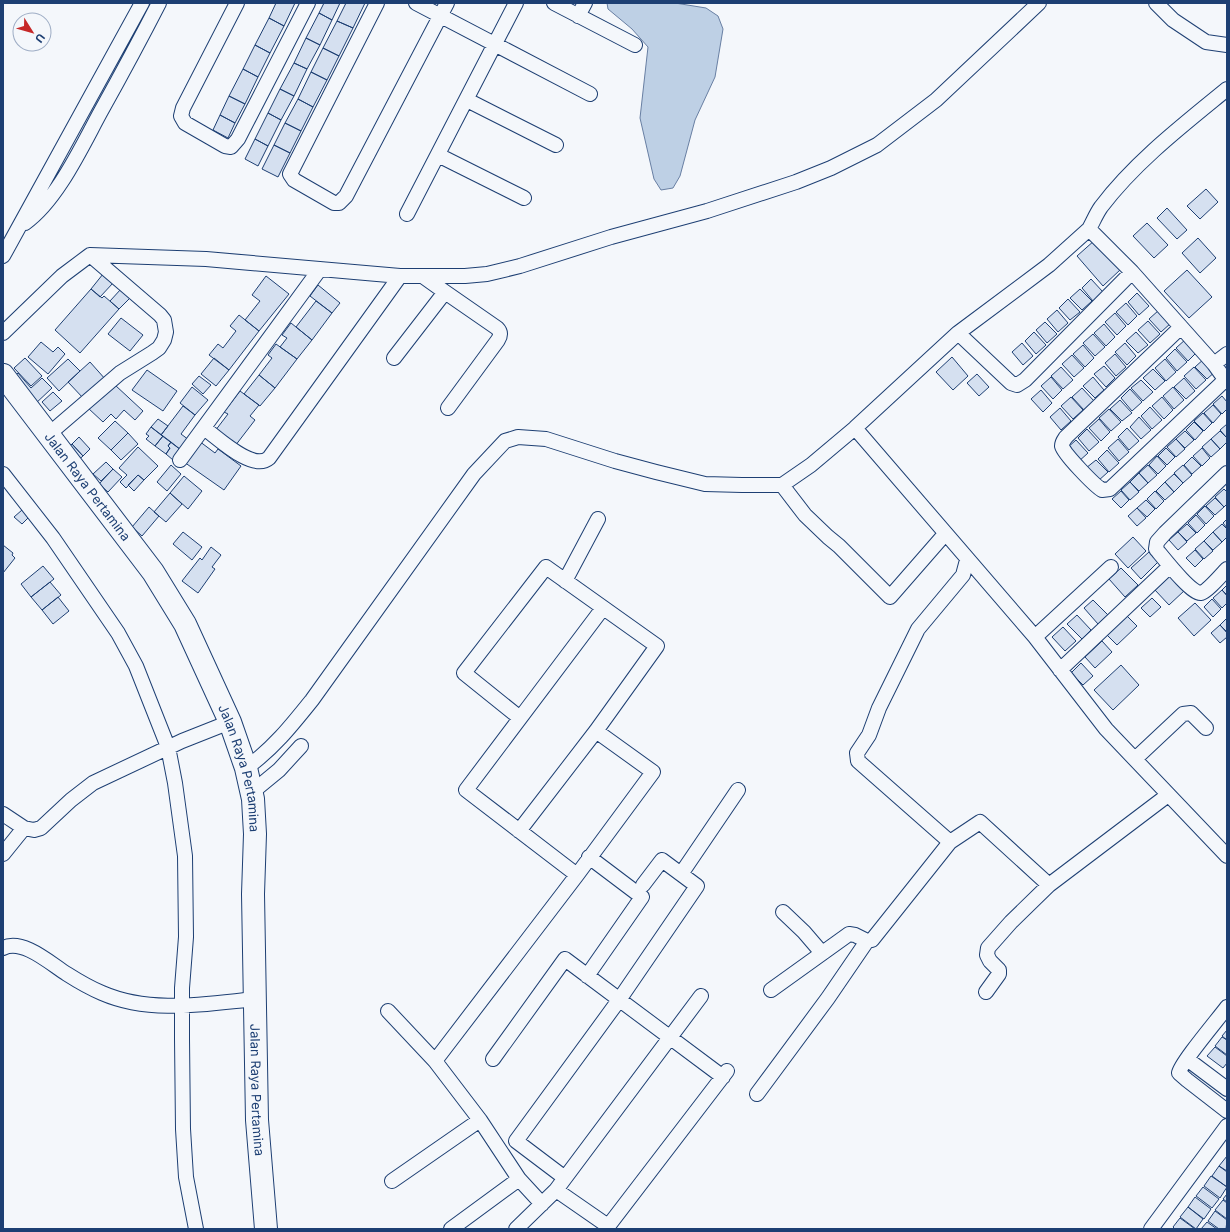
<svg xmlns="http://www.w3.org/2000/svg" width="1230" height="1232" viewBox="0 0 1230 1232" font-family="Inter,sans-serif">
  <rect width="100%" height="100%" fill="#f4f7fb"/>
  <path fill="#bed0e5" stroke="#687fa3" d="M607 3H675L706 8 718 16 723 29 715 77 695 120 680 176 673 188 661 190 654 179 640 118 648 47 632 29 608 9Z"/>
  <path fill="#d5e0f0" stroke="#1d3f73" d="M276 3H295L284 26 269 18Z
    M324 3H340L332 20 319 13Z
    M346 3H365L353 28 337 21Z
    M319 13 332 20 320 45 306 38Z
    M269 18 284 26 270 53 255 45Z
    M337 21 353 28 339 56 323 48Z
    M306 38 320 45 307 69 294 63Z
    M255 45 270 53 258 77 243 69Z
    M323 48 339 56 327 80 311 72Z
    M294 63 307 69 294 96 280 89Z
    M243 69 258 77 245 104 229 96Z
    M311 72 327 80 313 107 298 99Z
    M280 89 294 96 281 120 268 113Z
    M229 96 245 104 235 123 220 115Z
    M298 99 313 107 301 131 285 123Z
    M268 113 281 120 268 146 255 139Z
    M220 115 235 123 228 138 213 130Z
    M285 123 301 131 290 153 274 145Z
    M255 139 268 146 258 166 245 159Z
    M274 145 290 153 278 177 262 169Z
    M1206 189 1218 202 1200 219 1187 206Z
    M1167 208 1187 230 1177 239 1157 218Z
    M1147 223 1168 245 1154 258 1133 236Z
    M1198 238 1216 258 1200 273 1182 253Z
    M1095 240 1121 269 1103 286 1077 256Z
    M1187 270 1212 297 1189 318 1164 291Z
    M103 274 113 283 100 297 91 289Z
    M266 276 289 294 259 331 245 320 260 301 252 295Z
    M1091 279 1103 292 1093 301 1082 288Z
    M318 285 340 303 332 313 310 296Z
    M91 289 102 298 104 296 119 309 80 353 55 330Z
    M121 289 131 297 119 309 110 301Z
    M1080 289 1092 301 1082 310 1070 298Z
    M1137 293 1149 306 1139 315 1128 302Z
    M1068 299 1080 312 1070 320 1059 308Z
    M316 301 332 313 312 340 296 327Z
    M1126 303 1137 316 1128 325 1116 312Z
    M1057 310 1068 323 1058 332 1047 319Z
    M1159 310 1171 323 1161 332 1149 319Z
    M1115 313 1126 326 1117 335 1105 322Z
    M239 315 259 331 229 370 209 355 218 344 223 348 236 331 230 326Z
    M121 318 143 335 130 351 108 334Z
    M1148 321 1160 334 1150 343 1138 330Z
    M1045 322 1057 334 1047 343 1036 330Z
    M291 323 312 340 297 359 280 347 287 338 282 335Z
    M1104 324 1115 337 1106 346 1094 333Z
    M1034 332 1046 345 1036 354 1025 341Z
    M1136 332 1148 345 1138 353 1126 341Z
    M1093 334 1105 347 1095 356 1083 343Z
    M1186 339 1197 352 1188 361 1176 348Z
    M41 342 53 352 58 347 65 354 48 374 28 357Z
    M1022 343 1033 356 1023 365 1012 352Z
    M1125 343 1136 356 1127 365 1115 352Z
    M276 344 297 359 275 388 259 375 272 358 268 355Z
    M1083 345 1094 358 1085 367 1073 354Z
    M1175 349 1187 362 1177 371 1166 358Z
    M1115 354 1126 367 1116 376 1105 363Z
    M1072 355 1084 368 1074 377 1062 364Z
    M952 357 968 376 953 390 936 372Z
    M25 358 42 376 31 386 14 368Z
    M214 358 229 370 216 386 201 374Z
    M1205 358 1217 370 1207 379 1195 367Z
    M68 359 80 371 59 391 47 378Z
    M1165 359 1176 372 1166 381 1155 368Z
    M90 362 106 380 84 399 68 382Z
    M1104 366 1115 378 1106 387 1094 374Z
    M1061 367 1073 380 1063 389 1051 376Z
    M1194 367 1206 380 1196 389 1184 376Z
    M1153 369 1165 381 1155 390 1143 378Z
    M147 370 177 391 163 411 132 390Z
    M18 373 31 388 42 378 52 388 34 405 10 380Z
    M977 374 989 387 979 396 967 383Z
    M259 375 275 388 260 406 244 394Z
    M199 376 211 385 203 394 192 384Z
    M1051 377 1062 390 1053 399 1041 386Z
    M1093 377 1104 390 1095 398 1083 386Z
    M1184 378 1195 391 1186 399 1174 387Z
    M1141 380 1153 392 1143 401 1131 388Z
    M115 385 143 411 135 420 124 410 116 419 111 414 103 422 88 408Z
    M192 387 208 400 195 415 180 403Z
    M1173 387 1184 400 1174 409 1163 396Z
    M1082 388 1094 401 1084 410 1072 397Z
    M1130 389 1142 402 1132 411 1121 398Z
    M1041 390 1052 403 1043 412 1031 399Z
    M240 391 259 405 250 416 255 420 235 446 215 431 228 414 224 412Z
    M53 392 62 401 50 411 42 402Z
    M1222 396 1227 402V409L1222 414 1213 404Z
    M1071 397 1083 410 1073 419 1061 406Z
    M1162 397 1173 410 1164 419 1152 406Z
    M1120 400 1132 413 1122 421 1110 409Z
    M1213 405 1221 414 1213 423 1204 413Z
    M183 406 195 415 181 434 189 440 181 450 161 435Z
    M1150 407 1162 420 1152 429 1141 416Z
    M1060 408 1071 421 1061 430 1050 417Z
    M1109 409 1121 422 1111 431 1099 418Z
    M1203 413 1212 423 1204 431 1194 421Z
    M1139 417 1151 430 1141 439 1130 427Z
    M158 419 168 426 161 435 151 427Z
    M1099 419 1110 432 1101 441 1089 428Z
    M115 421 128 433 111 450 98 438Z
    M1194 422 1203 431 1195 440 1186 430Z
    M1227 424V438L1220 430Z
    M151 427 163 436 155 446 146 439 149 436 146 434Z
    M1127 428 1139 441 1129 450 1118 437Z
    M1087 429 1099 442 1089 451 1078 438Z
    M1185 431 1194 440 1185 448 1176 439Z
    M1220 431 1227 438V442L1220 449 1211 439Z
    M128 433 138 444 121 460 111 450Z
    M163 436 171 442 168 446 170 448 166 454 155 446Z
    M79 437 90 449 83 456 72 444Z
    M1118 439 1129 452 1119 461 1108 448Z
    M1176 439 1185 449 1176 457 1167 447Z
    M1211 439 1220 449 1211 457 1202 447Z
    M1076 440 1088 453 1078 462 1066 449Z
    M199 441 215 453 218 449 241 466 224 490 184 462Z
    M171 442 181 450 173 460 166 454 170 448 168 446Z
    M72 444 83 456 75 463 64 451Z
    M138 447 158 466 144 480 138 475 126 488 120 482 127 475 119 468Z
    M1166 448 1175 457 1167 465 1158 456Z
    M1202 448 1210 458 1202 466 1193 456Z
    M1107 450 1119 463 1109 472 1098 459Z
    M1157 456 1166 466 1158 474 1149 465Z
    M1192 457 1201 466 1192 474 1184 465Z
    M1096 460 1108 472 1098 481 1086 468Z
    M106 462 113 469 101 481 93 474Z
    M171 465 181 474 167 491 157 482Z
    M1148 465 1157 475 1148 483 1139 473Z
    M1183 465 1192 475 1183 483 1174 473Z
    M113 469 122 477 108 492 99 484Z
    M1139 473 1148 483 1139 491 1130 482Z
    M1174 474 1183 483 1174 492 1165 482Z
    M138 475 144 480 134 491 128 485Z
    M184 476 202 491 188 509 170 493Z
    M1130 482 1139 492 1130 500 1121 490Z
    M1165 482 1174 492 1165 500 1156 491Z
    M1224 489 1227 492V504L1224 507 1215 497Z
    M1121 491 1129 500 1121 508 1112 499Z
    M1155 491 1164 501 1156 509 1147 499Z
    M170 493 182 504 166 522 154 512Z
    M1215 498 1224 507 1215 515 1206 506Z
    M1146 500 1155 509 1147 517 1137 508Z
    M1205 506 1214 516 1206 524 1197 514Z
    M149 507 159 516 142 536 132 527Z
    M1137 508 1146 518 1137 526 1128 516Z
    M22 510 29 517 22 524 14 517Z
    M1196 515 1205 525 1197 533 1188 523Z
    M1227 519V528L1223 523Z
    M1187 524 1196 533 1187 541 1178 532Z
    M1222 524 1227 529V537L1222 542 1213 532Z
    M183 532 202 547 192 560 173 544Z
    M1178 532 1187 542 1178 550 1169 540Z
    M1213 532 1222 542 1213 550 1204 541Z
    M1133 537 1146 551 1128 568 1115 554Z
    M1204 541 1213 551 1204 559 1195 549Z
    M3 545 13 553 12 555 15 558 3 573Z
    M211 547 221 555 212 567 215 569 198 593 182 581 200 558 202 560Z
    M1195 550 1203 559 1195 567 1186 558Z
    M1149 552 1158 562 1141 579 1131 568Z
    M43 566 54 579 31 597 21 584Z
    M1121 568 1138 585 1125 597 1109 579Z
    M1171 575 1185 590 1169 605 1155 590Z
    M50 582 61 595 42 610 31 597Z
    M1227 585V595L1222 590Z
    M1222 590 1227 596V603L1222 608 1213 598Z
    M58 597 69 611 53 624 42 610Z
    M1152 598 1161 607 1150 617 1141 608Z
    M1212 599 1221 609 1213 617 1204 607Z
    M1093 600 1108 615 1098 624 1084 608Z
    M1195 603 1211 620 1194 636 1178 618Z
    M1077 615 1091 630 1082 639 1067 624Z
    M1127 616 1137 626 1117 645 1107 635Z
    M1227 618V632L1220 625Z
    M1220 625 1227 633V637L1220 643 1211 633Z
    M1063 627 1076 641 1065 651 1052 637Z
    M1102 641 1112 652 1095 668 1085 657Z
    M1081 663 1093 676 1083 685 1071 673Z
    M1121 665 1139 685 1113 710 1094 690Z
    M1227 1030V1040L1222 1036Z
    M1222 1037 1227 1040V1055L1215 1046Z
    M1215 1047 1227 1056V1063L1223 1068 1207 1056Z
    M1227 1156V1171L1219 1166Z
    M1219 1166 1227 1172V1187L1212 1176Z
    M1211 1176 1227 1187 1220 1198 1204 1186Z
    M1203 1187 1219 1199 1212 1208 1196 1196Z
    M1227 1194V1202L1223 1199Z
    M1195 1197 1211 1209 1204 1219 1188 1207Z
    M1223 1200 1227 1203V1219L1215 1210Z
    M1188 1207 1203 1219 1196 1229 1180 1217Z
    M1215 1211 1227 1220 1226 1229H1219L1208 1221Z
    M1180 1218 1195 1229H1175L1173 1227Z
    M1207 1222 1217 1229H1201Z"/>
  <g fill="none" stroke-linecap="round" stroke-linejoin="round">
    <g stroke="#1d3f73" stroke-width="16">
      <path id="minor" d="M237 3 183 108 181 116 185 123 225 146 231 147 238 139 308 3
        M377 3 290 174 294 180 334 203H339L346 196 447 3
        M416 3 590 94
        M554 3 635 45
        M1156 3 1173 20 1206 42 1227 45
        M578 16 585 3
        M1227 89C1183 125 1135 162 1101 207 1096 214 1093 222 1089 229L1132 272 1214 364 1227 382
        M467 100 556 145
        M438 155 524 198
        M407 214 516 3
        M25 223C57 200 81 148 100 113 120 77 140 40 159 3
        M1089 229 1049 265 958 333 1011 383 1017 385 1025 380 1132 272
        M3 256 142 3
        M424 277 445 292 497 328C501 332 501 335 498 340L448 408
        M1181 327 1066 437C1064 440 1062 442 1062 446 1064 454 1094 485 1102 490L1110 489 1225 380
        M3 333 62 276 90 255 206 259 400 276H465L487 274 520 266 611 237 707 211 796 182 831 168 877 145 936 100 1039 3
        M394 358 445 292
        M1214 364 1227 354
        M204 428C218 438 253 472 269 458L400 276
        M855 428 1035 637 1106 729 1227 856
        M49 434 120 373 152 353 159 348 164 340 166 332 164 320 160 315 90 255
        M180 460 320 269
        M1227 473 1165 533 1157 542 1156 549C1162 556 1192 595 1201 593 1208 591 1221 575 1227 569
        M3 474 53 538 118 633 136 666 168 747 175 783 185 856 186 937 182 988V1039L183 1129 186 1177 196 1229
        M945 534 890 597 839 546 828 537 805 515 782 485 811 465 855 428 958 333
        M565 581 598 519
        M1035 637 1111 567
        M1060 670 1170 566
        M1135 759 1183 714 1191 713 1206 728
        M246 768C273 749 292 725 312 700L474 474 505 441 518 437 546 439 615 461 656 472 705 484 742 485H782
        M251 793 279 770 301 746
        M3 814 24 828 34 830 41 828 71 800 93 783 182 741 230 722
        M519 831 596 731 657 646 546 567 464 673 520 718
        M950 842 858 761 857 753 869 735 879 708 918 629 963 575 967 560
        M3 854 24 828
        M681 874 738 790
        M577 875 466 790 603 608
        M783 912 804 932 822 953
        M3 948C23 938 51 964 67 974 78 981 90 988 102 993 150 1014 205 1004 255 999
        M587 976 642 897 589 857
        M771 990 849 934 855 935 867 941 872 940 950 842 980 822 1049 885
        M986 992 999 974V970L990 961 987 955 988 948 1011 922 1049 885 1168 795
        M1227 1007C1219 1018 1180 1064 1179 1073L1187 1080 1227 1111
        M388 1011 435 1061 480 1120 519 1179 542 1204
        M493 1059 565 959 723 1077
        M1187 1059 1227 1089
        M435 1061 577 875 653 772 596 731
        M757 1094 828 998 867 941
        M565 1178 516 1141 619 1000 697 886 662 860 643 885
        M392 1181 480 1120
        M556 1190 608 1226
        M451 1229 519 1179
        M516 1229 556 1190 701 996
        M606 1229 727 1071
        M1151 1229 1227 1126"/>
    </g>
    <g stroke="#1d3f73" stroke-width="24">
      <g id="primary">
        <path id="s1" d="M3 375 153 572 185 624 230 722 246 768 253 799 255 834 253 894 257 1120 266 1229"/>
      </g>
    </g>
    <use href="#minor" stroke="#f4f7fb" stroke-width="14"/>
    <use href="#primary" stroke="#f4f7fb" stroke-width="22"/>
  </g>
  <g text-anchor="middle" dominant-baseline="central" stroke-width="3" stroke-linejoin="round" paint-order="stroke">
    <g font-size="13" fill="#1d3f73" stroke="#f4f7fb">
      <text stroke="none"><textPath href="#s1" startOffset="140">Jalan Raya Pertamina</textPath></text>
      <text stroke="none"><textPath href="#s1" startOffset="464">Jalan Raya Pertamina</textPath></text>
      <text stroke="none"><textPath href="#s1" startOffset="788">Jalan Raya Pertamina</textPath></text>
    </g>
  </g>
  <rect width="1230" height="1232" fill="none" stroke="#1d3f73" stroke-width="8"/>
  <g transform="translate(32 32) rotate(127)"><circle r="19" fill="#f4f7fb" stroke="#9eadc5"/>
  <path d="M0-3L7 15L0 10L-7 15Z" fill="#c62828"/>
  <text y="-6" font-size="11" font-weight="bold" text-anchor="middle" fill="#1d3f73">U</text>
  </g>
</svg>
